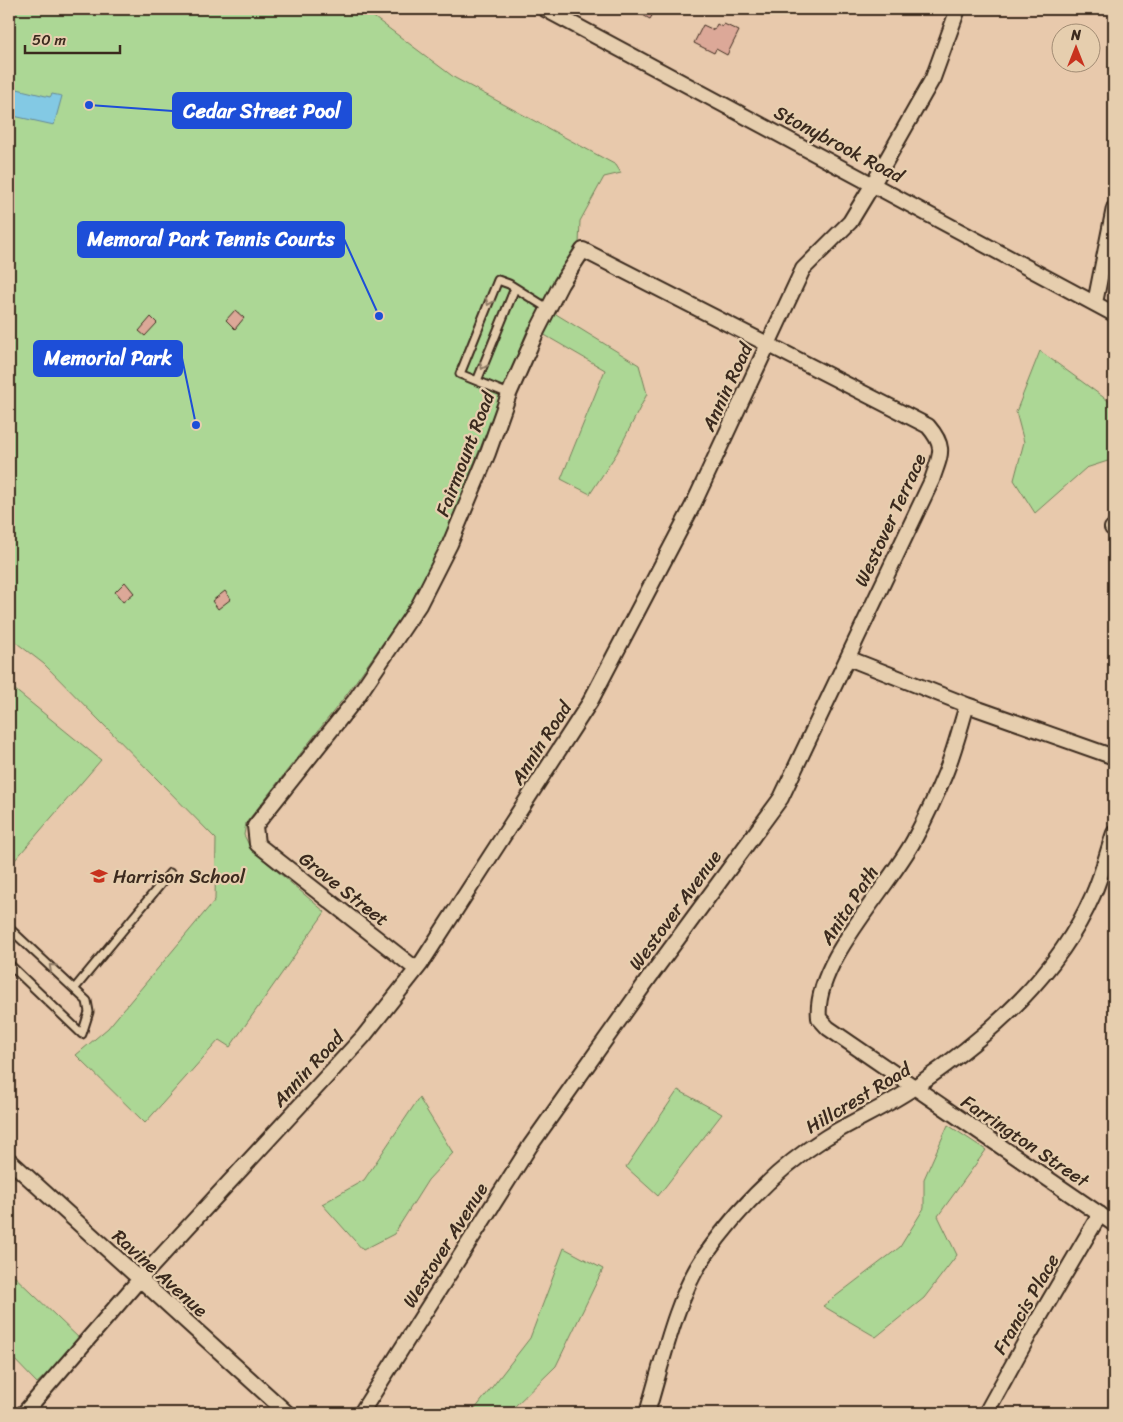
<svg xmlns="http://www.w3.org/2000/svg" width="1123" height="1422" viewBox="0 0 1123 1422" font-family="Sriracha,sans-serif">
  <rect width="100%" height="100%" fill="#e8c9ac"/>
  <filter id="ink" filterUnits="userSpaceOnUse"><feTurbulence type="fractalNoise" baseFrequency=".02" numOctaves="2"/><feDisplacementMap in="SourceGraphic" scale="10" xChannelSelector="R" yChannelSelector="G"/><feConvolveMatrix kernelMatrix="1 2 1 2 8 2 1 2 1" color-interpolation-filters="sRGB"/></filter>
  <g filter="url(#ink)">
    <path fill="#acd795" stroke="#74805a" d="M9 9H363L455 78 616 165 621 173 604 177 580 221 579 244 557 278 551 311 639 365 647 394 617 453 590 494 561 479 605 370 529 326 441 546 410 604 347 694 246 823 244 835 251 849 325 912 230 1047 219 1040 145 1123 76 1055 108 1028 215 900 216 839 44 664 9 637Z
      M1040 351 1114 405V459L1086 468 1035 513 1014 480 1024 442 1016 412Z
      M9 685 101 760 9 867Z
      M678 1090 722 1114 658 1196 626 1167Z
      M419 1098 453 1153 428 1180 394 1234 363 1250 322 1204 364 1180Z
      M948 1125 986 1150 938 1216 957 1255 924 1298 876 1337 823 1306 900 1247 924 1208V1179Z
      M564 1248 603 1269 556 1366 508 1413H472L530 1338Z
      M9 1271 82 1341 37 1383 9 1354Z"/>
    <path fill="#83c9e4" stroke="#668995" d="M9 87 50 97 52 94 62 96 54 125 9 115Z"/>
    <path fill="#dca898" stroke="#3b2a1e" d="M631 9H656L650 19Z
      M717 24 722 27 724 24 739 31 727 55 716 49 714 53 694 43 703 25 714 30Z
      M235 310 244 318 235 329 226 320Z
      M151 317 157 323 145 336 139 331Z
      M125 582 134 593 123 602 115 592Z
      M225 591 231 599 218 609 212 601Z"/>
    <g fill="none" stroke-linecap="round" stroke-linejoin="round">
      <g stroke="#3b2a1e" stroke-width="11">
        <path id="service" d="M477 381 515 288
          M509 394 460 374 498 280 509 284 549 309
          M9 928 87 1001 89 1012 82 1034 9 964
          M75 988 170 873"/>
      </g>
      <g stroke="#3b2a1e" stroke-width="18">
        <path id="minor" d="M545 9 1114 314
          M1095 303 1114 208
          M1112 528 1114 529
          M848 658 967 705 1114 757
          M967 705C960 728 954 752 945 774 936 796 925 819 914 840 888 889 813 963 819 1018L828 1028 1114 1224
          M9 1160 287 1413
          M24 1413 140 1279 363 1037 420 965 590 702 693 505 803 269 850 222 873 184 933 78 958 9
          M361 1413 530 1146 649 978 781 798 932 480C940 455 947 448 928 426L583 250 561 284 536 333 509 394 488 453 450 544 419 605 355 700 255 826 257 844 416 969
          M647 1413C661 1367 677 1295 704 1257 737 1210 776 1169 825 1138 856 1119 890 1105 919 1084 990 1035 1058 975 1093 895 1102 875 1107 853 1114 833
          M986 1413 1029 1335 1100 1214"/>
      </g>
      <use href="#service" stroke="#e6ceae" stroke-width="7"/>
      <use href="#minor" stroke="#e6ceae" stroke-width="14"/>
    </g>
    <defs><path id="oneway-chevron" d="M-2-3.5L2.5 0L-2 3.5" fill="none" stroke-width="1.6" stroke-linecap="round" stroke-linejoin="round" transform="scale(1.25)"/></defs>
    <g stroke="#907c66">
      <use href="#oneway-chevron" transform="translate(489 302) rotate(112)"/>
      <use href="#oneway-chevron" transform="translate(483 366) rotate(112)"/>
      <use href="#oneway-chevron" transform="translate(52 967) rotate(-138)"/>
    </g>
  </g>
  <defs>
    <g id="school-bare" transform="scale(1.35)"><path d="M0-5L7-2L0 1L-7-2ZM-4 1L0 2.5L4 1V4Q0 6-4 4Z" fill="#c8321e" stroke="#e6ceae" stroke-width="2.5" paint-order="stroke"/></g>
  </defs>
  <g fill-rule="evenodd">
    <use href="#school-bare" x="99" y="876"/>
  </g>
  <g text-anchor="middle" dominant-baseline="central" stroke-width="4.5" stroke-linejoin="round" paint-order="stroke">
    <g font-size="19" fill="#3b2a1e" stroke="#e6ceae">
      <text transform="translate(839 144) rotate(28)">Stonybrook Road</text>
      <text transform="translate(727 387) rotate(-65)">Annin Road</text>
      <text transform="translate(465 454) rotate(-69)">Fairmount Road</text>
      <text transform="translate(890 520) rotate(-65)">Westover Terrace</text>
      <text transform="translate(541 743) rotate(-57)">Annin Road</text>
      <text transform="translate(344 889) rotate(38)">Grove Street</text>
      <text transform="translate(849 905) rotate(-57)">Anita Path</text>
      <text transform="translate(675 910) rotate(-54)">Westover Avenue</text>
      <text transform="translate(308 1069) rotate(-47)">Annin Road</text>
      <text transform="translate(858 1098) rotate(-31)">Hillcrest Road</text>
      <text transform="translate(1025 1141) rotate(34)">Farrington Street</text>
      <text transform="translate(445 1245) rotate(-58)">Westover Avenue</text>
      <text transform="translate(160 1273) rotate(42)">Ravine Avenue</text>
      <text transform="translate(1026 1304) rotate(-60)">Francis Place</text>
    </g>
    <g font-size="19" fill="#3b2a1e" stroke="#e6ceae" text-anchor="start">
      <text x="113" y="876">Harrison School</text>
    </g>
  </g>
  <path fill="none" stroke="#1d4ed8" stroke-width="2" d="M89 105L173 111M379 316L344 239M196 425L182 358"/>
  <g fill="#1d4ed8" stroke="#e6ceae" stroke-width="2">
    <circle cx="89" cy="105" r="5"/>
    <circle cx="379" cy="316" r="5"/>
    <circle cx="196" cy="425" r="5"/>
  </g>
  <g fill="#1d4ed8" stroke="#1d4ed8" stroke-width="2">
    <rect x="173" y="93" width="178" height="35" rx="5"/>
    <rect x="78" y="222" width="266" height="35" rx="5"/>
    <rect x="34" y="341" width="148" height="35" rx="5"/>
  </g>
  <g font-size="20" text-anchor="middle" font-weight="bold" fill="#fff">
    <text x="262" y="118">Cedar Street Pool</text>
    <text x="211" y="246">Memoral Park Tennis Courts</text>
    <text x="108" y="365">Memorial Park</text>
  </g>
  <rect width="1123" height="1422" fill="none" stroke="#e6ceae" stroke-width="30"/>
  <rect x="15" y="15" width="1093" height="1392" fill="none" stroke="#3b2a1e" stroke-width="2" filter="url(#ink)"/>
  <g transform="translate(1076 48)"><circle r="24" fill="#e6ceae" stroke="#a28c74"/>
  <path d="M0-4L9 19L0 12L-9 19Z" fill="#c8321e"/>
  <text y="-8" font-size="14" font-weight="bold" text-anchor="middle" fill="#3b2a1e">N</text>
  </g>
  <path d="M25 45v8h95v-8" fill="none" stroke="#3b2a1e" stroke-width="2.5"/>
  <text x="32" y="45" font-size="15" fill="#3b2a1e" stroke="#e6ceae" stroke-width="4" paint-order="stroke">50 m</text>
</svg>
